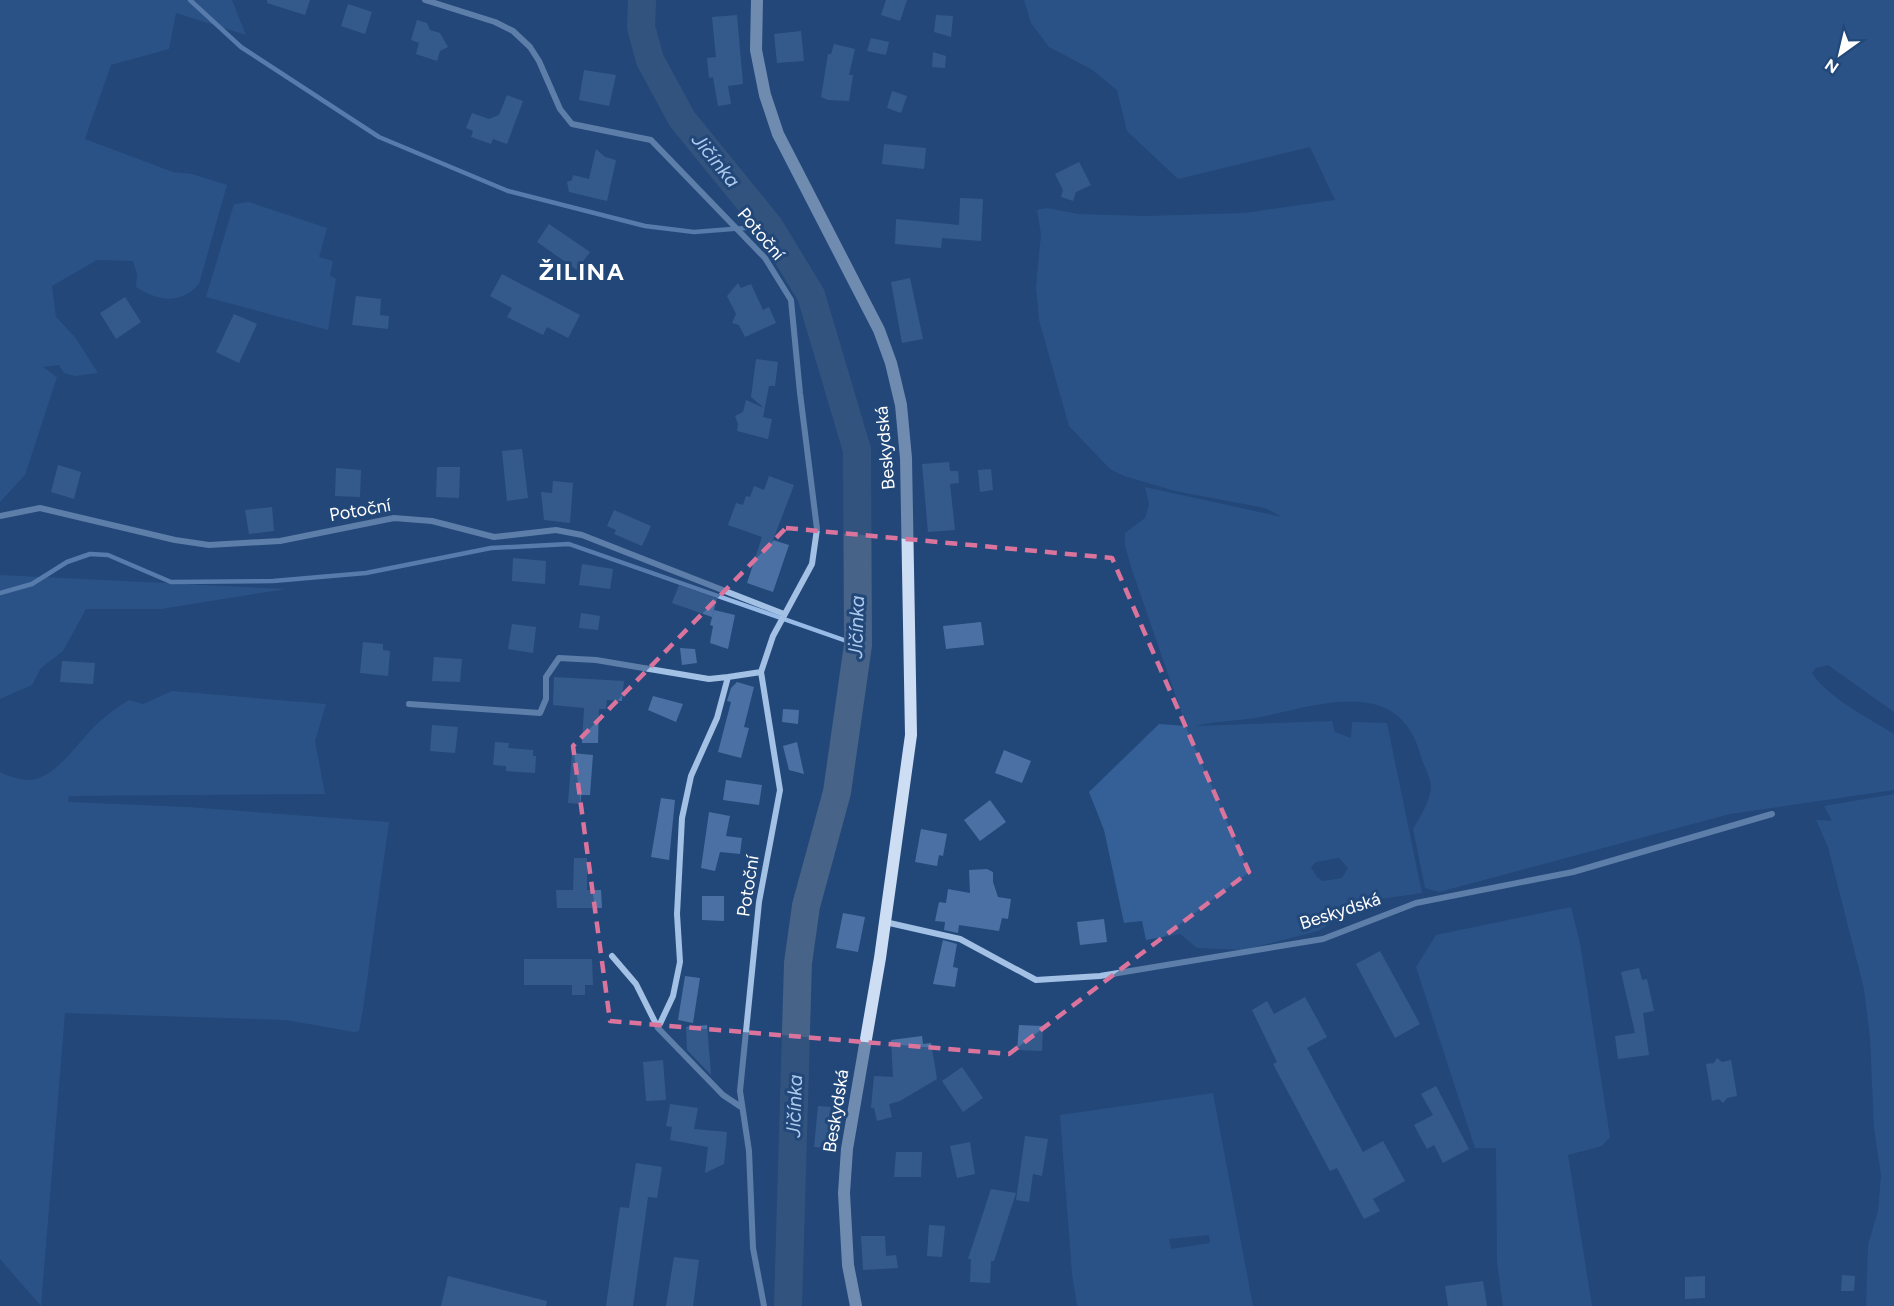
<svg xmlns="http://www.w3.org/2000/svg" width="1894" height="1306" viewBox="0 0 1894 1306" font-family="Figtree,sans-serif">
  <rect width="100%" height="100%" fill="#224779"/>
  <path fill="#356097" fill-rule="evenodd" d="M0 0H232L246 35 176 13 169 49 111 65 85 139 173 172 192 174 227 185 199 284C180 305 158 301 136 287L137 275 133 261 97 260 52 286 56 317 75 337 98 373 75 376 64 373 59 365 43 367 57 377 25 475 0 502Z
    M1024 0H1894V712L1828 665 1816 668 1812 673C1827 697 1870 719 1894 734V790L1730 814 1439 892 1425 888 1413 829C1420 817 1430 802 1431 787 1431 779 1424 766 1421 757 1400 672 1314 707 1255 718 1236 721 1215 721 1196 726L1332 721 1335 732 1351 738 1352 722 1387 723 1422 893 1367 901 1318 931 1244 950 1197 948 1180 934 1146 940 1142 921 1124 923 1104 830 1089 792 1159 724 1186 726 1131 567 1125 546V533L1145 518 1149 504 1145 487 1282 517 1265 508 1175 491 1124 476 1110 469 1069 426 1039 320 1036 287 1041 234 1037 210 1047 208 1078 214 1146 216 1244 213 1335 200 1310 147 1178 179 1127 131 1117 90 1091 69 1049 47 1031 23ZM1339 858 1348 868 1342 878 1323 881 1317 877 1311 867 1316 862Z
    M249 202 327 228 319 257 333 261 330 275 336 279 328 330 206 297 234 204Z
    M0 575 286 589 161 609H86L63 651 41 668 32 685 0 699Z
    M172 691 326 704 315 741 325 794 69 796 68 802 188 807 389 822 363 1009 359 1031 354 1032 286 1020 65 1013 41 1306 0 1259V772C10 777 25 782 36 779 62 771 79 740 99 722 108 714 119 706 129 700L143 704Z
    M1894 794V1306H1866L1868 1245 1878 1211 1881 1175 1874 1128 1870 1038 1864 989 1828 847 1816 820 1832 821 1824 806Z
    M1571 907 1580 943 1610 1137 1602 1146 1568 1155 1592 1306H1503L1497 1262 1496 1148H1475L1416 967 1436 935Z
    M1213 1093 1253 1306H1077L1072 1274 1060 1115ZM1209 1235 1210 1243 1171 1249 1169 1239Z"/>
  <g fill="none" stroke-linecap="round" stroke-linejoin="round">
    <path stroke="#97bbe6" stroke-width="4.5" d="M190 0 241 47 379 137 508 191 645 226 694 232 769 226
      M0 593 32 584 67 562 90 554 108 555 171 582 273 581 366 573 491 548 569 544 858 645"/>
    <path stroke="#476388" stroke-width="28" d="M642 0 641 27 650 60 682 119 769 226 811 295 857 450 858 645 837 792 806 906 798 963 788 1306"/>
  </g>
  <path fill="#4b70a3" d="M267 0H310L305 15 267 3Z
    M886 0H907L900 21 881 15Z
    M348 4 372 12 365 34 341 26Z
    M737 15 743 84 728 86 731 104 718 106 713 77 709 78 707 58 716 57 712 17Z
    M936 15 953 16 951 37 934 32Z
    M417 20 427 23 430 30 440 33 448 47 440 51 437 61 416 54 419 43 411 40Z
    M801 31 804 61 777 63 774 34Z
    M871 38 889 42 886 55 867 51Z
    M834 44 855 49 849 75H853L849 101 828 100 821 97 828 54H831Z
    M933 52 946 56 945 68 932 67Z
    M584 70 616 75 609 106 579 100Z
    M892 91 907 96 901 113 887 108Z
    M507 95 523 101 507 144 493 139 491 144 471 137 473 131 466 128 472 113 489 119 499 115Z
    M884 144 926 148 924 169 882 164Z
    M596 149 605 157 616 160 607 201 569 192 567 182 572 180 573 175 589 179Z
    M1079 162 1091 185 1076 192 1073 201 1061 197 1063 190 1055 174Z
    M960 198 983 199 981 241 942 238 941 248 895 244 896 219 959 225Z
    M549 224 590 252 577 270 537 242Z
    M502 274 580 315 568 338 547 327 543 335 507 317 512 308 490 296Z
    M910 278 923 339 902 343 891 282Z
    M738 283 741 288 751 284 763 310 769 307 776 323 745 337 739 325 732 323 736 314 727 296Z
    M356 296 381 299 380 315 389 316 388 329 352 325Z
    M125 297 141 322 116 339 100 313Z
    M234 314 257 324 239 363 216 352Z
    M756 359 778 362 775 386H769L763 417 772 419 768 439 737 431 738 424 735 416 743 412 746 400 764 408 751 397Z
    M522 449 528 498 507 501 502 451Z
    M949 462 950 471H958L959 483 950 484 955 530 928 532 922 464Z
    M58 465 81 472 74 499 51 492Z
    M437 467H460L459 498 436 497Z
    M336 468 361 470 360 497 335 496Z
    M991 469 993 490 980 492 978 470Z
    M769 476 794 485 773 540 789 545 773 592 747 583 762 537 728 525 736 503 743 505 746 496 750 497 754 486 764 490Z
    M553 481 573 483 570 523 544 520 541 492 552 493Z
    M272 507 274 531 249 534 245 510Z
    M614 510 651 526 642 546 614 534 616 530 607 526Z
    M513 558 546 561 545 584 512 581Z
    M582 564 613 569 610 589 579 585Z
    M679 585 717 598 712 617 672 603Z
    M714 610 735 615 728 649 710 643 713 626 710 625Z
    M581 613 600 616 598 630 579 628Z
    M981 622 984 645 946 649 943 626Z
    M512 624 536 627 533 653 508 649Z
    M363 642 383 644V650L390 651 388 676 360 673Z
    M680 648 695 649 697 663 682 665Z
    M434 657 462 659 460 682 432 681Z
    M62 661 95 663 93 684 60 682Z
    M554 677 624 681 622 701 607 700 606 709H599L598 743H582L584 708 553 705Z
    M737 682 754 687 744 727 749 728 741 758 718 752 731 702 727 701 731 688Z
    M653 696 683 704 676 722 648 710Z
    M783 709 799 710 798 724 782 722Z
    M432 725 458 727 455 753 430 751Z
    M495 742 509 743 508 748 533 750V756H536L535 773 506 771V766L493 765Z
    M797 742 802 765 804 774 789 770 783 746Z
    M1004 750 1031 761 1022 783 995 773Z
    M572 753 593 755 590 795H581V804L568 803Z
    M726 780 762 785 759 805 723 800Z
    M661 798 675 800 669 860 651 857Z
    M990 800 1006 822 980 841 964 820Z
    M709 812 730 816 726 836 742 838 740 854 720 852 715 871 701 868Z
    M921 829 947 834 943 856 939 855 937 866 915 862Z
    M574 858H587V890H601L602 908H557L556 890H573Z
    M987 869 993 872V882L998 897 1011 899 1008 919 1002 918 999 931 959 925 958 933 944 930 945 922 935 921 939 902 946 903 948 889 970 893 969 870Z
    M702 896H724V921L702 920Z
    M843 913 865 917 858 952 836 948Z
    M1104 919 1107 942 1080 945 1077 922Z
    M943 940 957 944 953 967 958 968 955 987 933 984Z
    M1380 951 1420 1024 1395 1038 1356 964Z
    M524 959H592L593 985H585V995H572V985H524Z
    M1639 968 1642 980 1647 979 1654 1011 1643 1013 1649 1055 1618 1059 1615 1036 1635 1033 1621 972Z
    M685 976 700 978 693 1023 678 1020Z
    M1305 997 1327 1037 1307 1048 1363 1152 1383 1141 1405 1181 1373 1199 1380 1211 1364 1219 1337 1168 1330 1171 1273 1064 1277 1062 1252 1010 1267 1001 1274 1014Z
    M707 1025 711 1075 687 1050 686 1027Z
    M1019 1025 1043 1026 1042 1051 1017 1050Z
    M922 1036 923 1044 931 1043 937 1079 900 1101 889 1104 892 1117 877 1121 874 1108H871L874 1076 893 1077 891 1040Z
    M1717 1058 1722 1062 1731 1060 1737 1096 1727 1098 1723 1103 1719 1099 1712 1101 1706 1064 1714 1063Z
    M663 1060 666 1100 646 1101 643 1062Z
    M962 1067 983 1098 963 1112 942 1081Z
    M1436 1086 1469 1149 1443 1163 1434 1145 1427 1149 1414 1125 1433 1115 1421 1094Z
    M670 1104 698 1108 694 1129 727 1132 724 1164 705 1173 708 1147 670 1140 672 1127 666 1126Z
    M818 1106 831 1107 829 1124 833 1125 831 1148 814 1147Z
    M1025 1136 1048 1139 1042 1176 1033 1174 1029 1202 1016 1200Z
    M970 1142 975 1174 957 1178 950 1146Z
    M896 1152H922L921 1177H894Z
    M636 1163 662 1167 657 1198 648 1197 633 1306H606L620 1207 629 1208Z
    M991 1189 1016 1193 994 1261H991L990 1283 970 1282 971 1259H968Z
    M929 1225 945 1226 942 1257 927 1256Z
    M861 1236H885L886 1256 896 1255 898 1268 863 1270Z
    M674 1257 699 1260 693 1306H666Z
    M1842 1275 1855 1276 1854 1291H1841Z
    M448 1276 547 1301 546 1306H441Z
    M1705 1276V1298L1685 1299V1277Z
    M1483 1281 1487 1306H1448L1445 1286Z"/>
  <g fill="none" stroke-linecap="round" stroke-linejoin="round">
    <path stroke="#a3c0e5" stroke-width="6" d="M425 0 495 22 513 31 530 47 539 61 560 109 572 124 651 140 765 258 791 300 800 393 817 529 812 564 773 636 761 672 780 790 759 902 740 1091 749 1151 753 1248 764 1306
      M0 516 40 508 175 540 209 545 280 541 394 518 432 521 494 537 556 530 582 535 784 614
      M409 704 540 713 546 699V677L559 658 596 660 709 679 728 677
      M885 922 960 939 1036 980 1100 976 1323 939 1416 903 1573 872 1772 814
      M612 956 636 984 658 1028 723 1095 741 1107
      M658 1028 673 996 680 962 677 914 682 818 691 776 717 718 728 677 761 672"/>
    <path stroke="#cdddf4" stroke-width="12" d="M757 0 756 50 765 95 778 134 879 330 891 363 901 405 906 458 911 735 880 958 847 1149 844 1193 848 1265 856 1306"/>
  </g>
  <path d="M0 0H1894V1306H0ZM786 528 1112 558 1249 872 1009 1054 610 1021 573 746Z" fill="#224779" fill-opacity=".55" fill-rule="evenodd"/>
  <path fill="none" stroke="#da749d" stroke-width="4.5" stroke-dasharray="12 8" stroke-linejoin="round" d="M786 528 1112 558 1249 872 1009 1054 610 1021 573 746Z"/>
  <g text-anchor="middle" dominant-baseline="central" stroke-width="6" stroke-linejoin="round" paint-order="stroke">
    <g font-size="18" fill="#fff" stroke="#224779">
      <text transform="translate(761 234) rotate(50)">Potoční</text>
      <text transform="translate(885 448) rotate(-95)">Beskydská</text>
      <text transform="translate(360 510) rotate(-10)">Potoční</text>
      <text transform="translate(748 886) rotate(-81)">Potoční</text>
      <text transform="translate(1340 911) rotate(-18)">Beskydská</text>
      <text transform="translate(836 1111) rotate(-81)">Beskydská</text>
    </g>
    <g font-size="20" font-style="italic" fill="#aecaed" stroke="#224779">
      <text transform="translate(716 160) rotate(51)">Jičínka</text>
      <text transform="translate(856 627) rotate(-88)">Jičínka</text>
      <text transform="translate(794 1106) rotate(-88)">Jičínka</text>
    </g>
    <g font-size="24" font-weight="bold" letter-spacing="1.5" fill="#fff" stroke="#224779">
      <text x="582" y="271">ŽILINA</text>
    </g>
  </g>
  <g transform="translate(1840 54) rotate(214)" stroke="#224779" stroke-width="4.5" paint-order="stroke">
  <path d="M0-4.5L10 22L0 15L-10 22Z" fill="#ffffff"/>
  <text y="-9" font-size="16" font-weight="bold" text-anchor="middle" fill="#ffffff">N</text>
  </g>
</svg>
